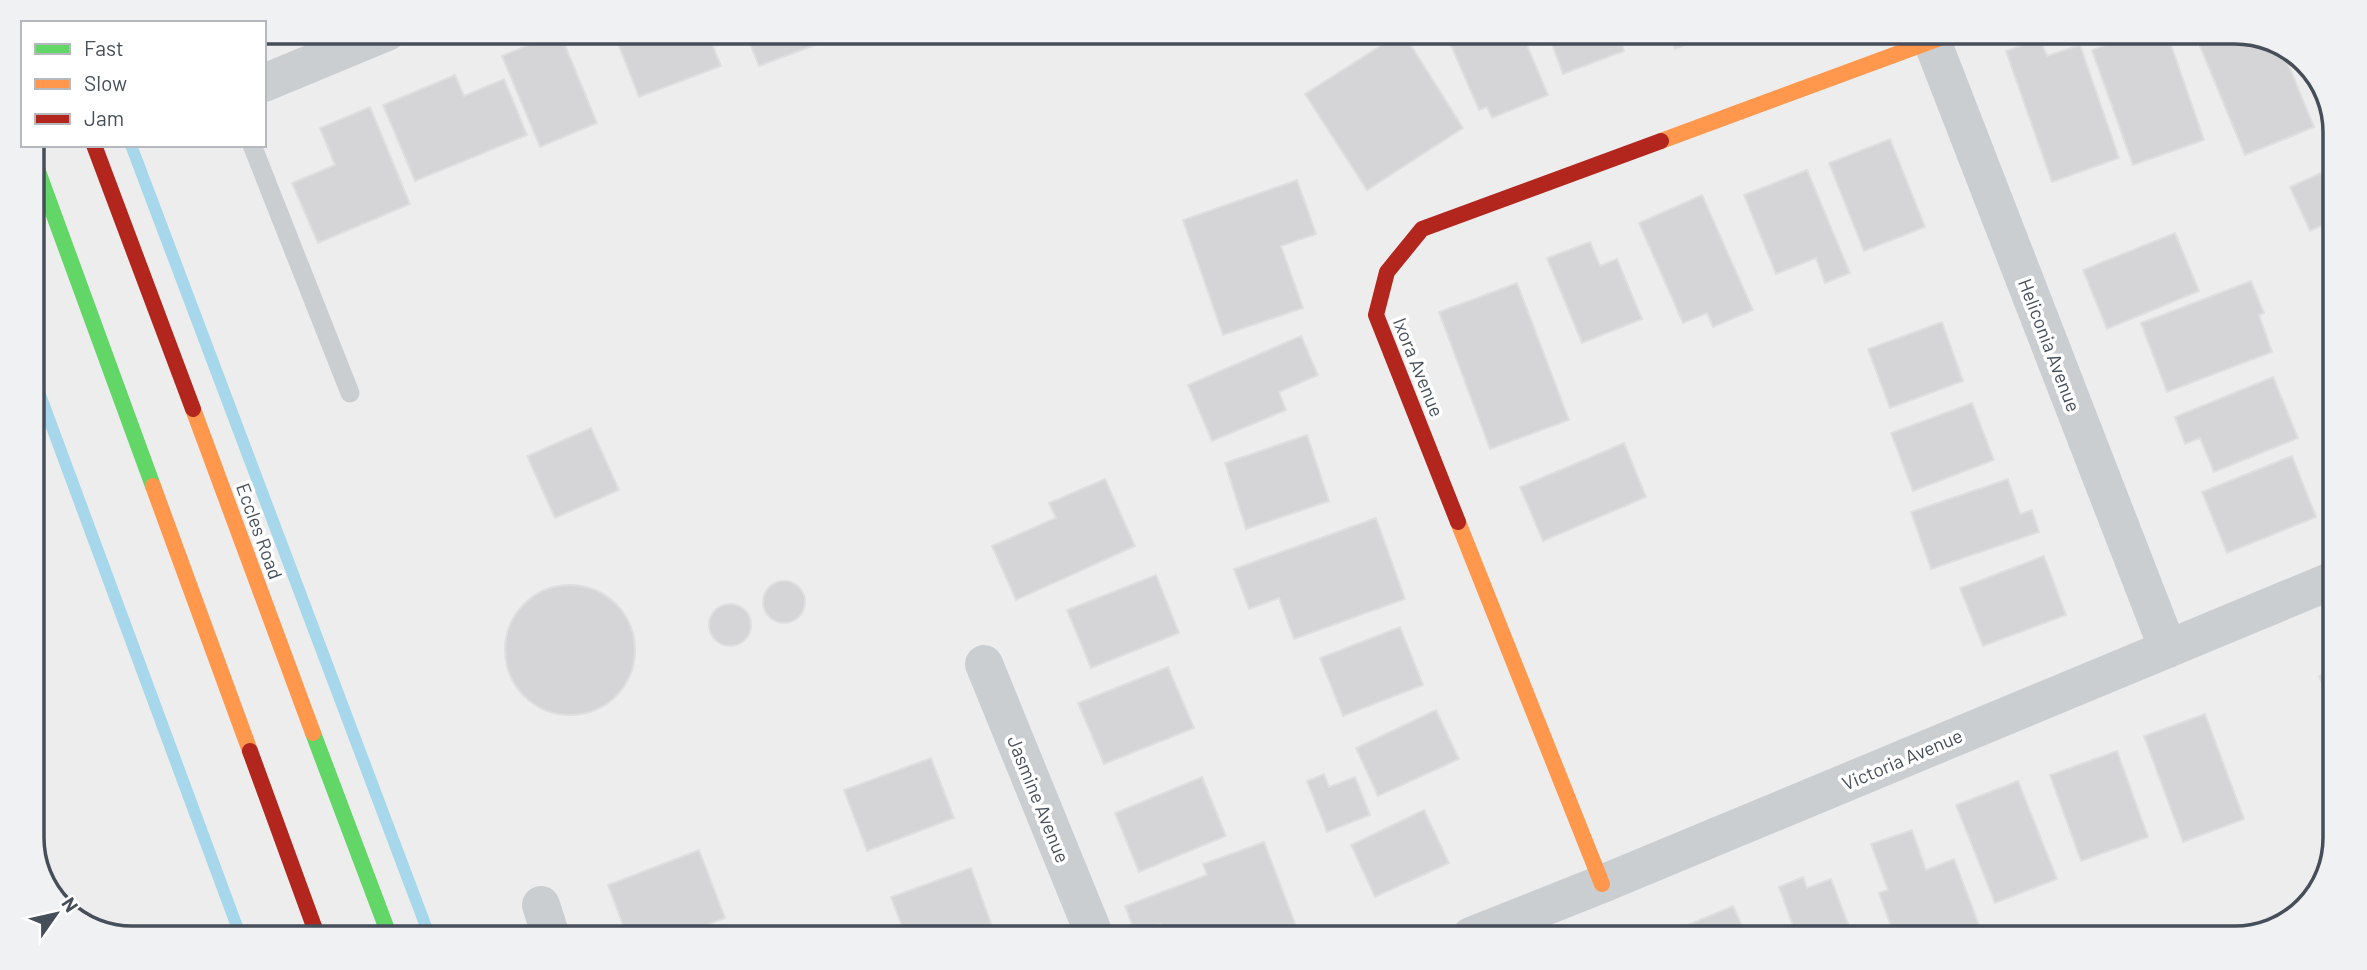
<svg xmlns="http://www.w3.org/2000/svg" width="2367" height="970" viewBox="0 0 2367 970" font-family="Barlow,sans-serif">
  <rect width="100%" height="100%" fill="#eeeded"/>
  <g fill="none" stroke-linecap="round" stroke-linejoin="round">
    <path stroke="#a6d7eb" stroke-width="12" d="M131 145 428 932
      M32 373 239 932"/>
  </g>
  <path fill="#d5d5d7" stroke="#dfdfe0" stroke-width="2" d="M557 33H560L597 123 540 147 502 56Z
    M614 33 708 34 721 66 639 97Z
    M746 34H844L759 66Z
    M1396 36H1405L1463 128 1367 190 1305 94Z
    M1447 36H1523L1548 95 1492 118 1487 107 1479 110Z
    M1549 36 1619 37 1624 51 1563 74Z
    M1670 37H1704L1675 49Z
    M2124 38 2169 39 2204 140 2133 165 2092 50Z
    M2040 39 2047 56 2080 45 2119 158 2052 182 2006 51Z
    M2197 39H2273L2280 44 2314 127 2245 155Z
    M455 75 464 96 504 79 527 135 415 181 383 105Z
    M370 107 410 204 318 243 292 183 335 165 320 128Z
    M1890 139 1925 227 1864 251 1829 163Z
    M1807 170 1850 273 1825 283 1816 258 1776 274 1744 195Z
    M2321 173 2334 204V220L2310 231 2290 187Z
    M1297 180 1316 234 1281 246 1303 308 1223 335 1183 220Z
    M1702 195 1753 310 1713 327 1707 313 1683 323 1639 223Z
    M2175 233 2199 291 2107 329 2083 270Z
    M1590 242 1600 266 1617 259 1642 319 1582 343 1547 258Z
    M2251 281 2264 313 2259 315 2272 352 2167 392 2141 323Z
    M1517 283 1569 420 1490 449 1439 312Z
    M1942 322 1963 381 1890 408 1868 349Z
    M1301 336 1318 375 1279 392 1286 410 1212 441 1188 385Z
    M2273 377 2298 438 2214 472 2200 438 2185 444 2175 417Z
    M1972 403 1994 460 1913 491 1891 433Z
    M591 428 619 490 555 518 527 456Z
    M1307 435 1329 501 1246 529 1225 463Z
    M1624 443 1646 497 1543 541 1520 487Z
    M2292 456 2316 517 2227 553 2202 492Z
    M1105 479 1135 546 1016 600 992 546 1056 518 1049 503Z
    M2008 479 2020 514 2032 510 2039 532 1931 569 1911 512Z
    M1376 518 1405 599 1294 639 1279 598 1249 609 1234 569Z
    M2044 556 2066 615 1983 646 1960 588Z
    M1156 575 1179 633 1091 668 1067 610Z
    M763 602a21 21 0 1 1 42 0a21 21 0 1 1-42 0Z
    M505 650a65 65 0 1 1 130 0a65 65 0 1 1-130 0Z
    M709 625a21 21 0 1 1 42 0a21 21 0 1 1-42 0Z
    M1400 627 1423 685 1343 716 1320 658Z
    M1168 667 1194 728 1104 764 1078 703Z
    M2330 672V702L2319 676Z
    M1436 710 1459 759 1378 796 1356 748Z
    M2205 714 2244 819 2183 842 2144 736Z
    M2117 751 2148 837 2081 861 2050 775Z
    M931 758 954 818 867 851 844 790Z
    M1324 774 1329 787 1355 777 1370 815 1327 832 1307 781Z
    M1202 777 1226 836 1139 872 1115 813Z
    M2018 781 2057 879 1995 903 1956 805Z
    M1424 810 1449 863 1375 897 1351 845Z
    M1912 830 1926 870 1954 859 1984 938 1895 937 1879 893 1888 890 1871 844Z
    M1264 842 1297 929 1279 935H1164L1160 924 1135 933 1125 906 1207 875 1203 864Z
    M699 850 725 918 686 933H626L608 885Z
    M971 868 994 932 989 934H905L891 897Z
    M1803 877 1807 888 1831 879 1853 937H1797L1779 887Z
    M1733 906 1747 937H1687L1683 927Z"/>
  <g fill="none" stroke-linecap="round" stroke-linejoin="round">
    <path stroke="#cbced1" stroke-width="19" d="M252 145 350 393"/>
    <path stroke="#cbced1" stroke-width="38" d="M1932 41 2168 649
      M264 83 387 32
      M984 664 1094 934
      M541 905 550 933
      M1471 936 1602 884 2331 581"/>
    <path stroke="#63d668" stroke-width="16" d="M32 155 153 486
      M313 733 388 932"/>
    <path stroke="#ff974d" stroke-width="16" d="M1661 141 1940 38
      M193 409 313 733
      M153 486 250 751
      M1458 522 1602 884"/>
    <path stroke="#b3261e" stroke-width="16" d="M94 145 193 409
      M1458 522 1376 315 1387 272 1422 229 1661 141
      M250 751 316 932"/>
  </g>
  <g text-anchor="middle" dominant-baseline="central" stroke-width="7" stroke-linejoin="round" paint-order="stroke">
    <g font-size="19" fill="#454e59" stroke="#fff">
      <text transform="translate(2050 345) rotate(69)">Heliconia Avenue</text>
      <text transform="translate(1419 367) rotate(68)">Ixora Avenue</text>
      <text transform="translate(260 531) rotate(70)">Eccles Road</text>
      <text transform="translate(1902 759) rotate(-23)">Victoria Avenue</text>
      <text transform="translate(1039 799) rotate(68)">Jasmine Avenue</text>
    </g>
  </g>
  <path d="M0 0H2367V970H0ZM132 44H2235A88 88 0 0 1 2323 132V838A88 88 0 0 1 2235 926H132A88 88 0 0 1 44 838V132A88 88 0 0 1 132 44Z" fill="#f0f1f2" fill-rule="evenodd"/>
  <path fill="none" stroke="#454e59" stroke-width="3.5" d="M132 44H2235A88 88 0 0 1 2323 132V838A88 88 0 0 1 2235 926H132A88 88 0 0 1 44 838V132A88 88 0 0 1 132 44Z"/>
  <rect x="21" y="21" width="245" height="126" fill="#ffffff" stroke="#b5b8bd" stroke-width="2"/>
  <rect x="35" y="44" width="35" height="10" fill="#63d668" stroke="#b5b8bd" stroke-width="2"/>
  <text x="84" y="56" font-size="21" fill="#454e59">Fast</text>
  <rect x="35" y="79" width="35" height="10" fill="#ff974d" stroke="#b5b8bd" stroke-width="2"/>
  <text x="84" y="91" font-size="21" fill="#454e59">Slow</text>
  <rect x="35" y="114" width="35" height="10" fill="#b3261e" stroke="#b5b8bd" stroke-width="2"/>
  <text x="84" y="126" font-size="21" fill="#454e59">Jam</text>
  <g transform="translate(56 914) rotate(56)" stroke="#ffffff" stroke-width="5" paint-order="stroke">
  <path d="M0-5L12 26L0 18L-12 26Z" fill="#454e59"/>
  <text y="-10" font-size="19" font-weight="bold" text-anchor="middle" fill="#454e59">N</text>
  </g>
</svg>
